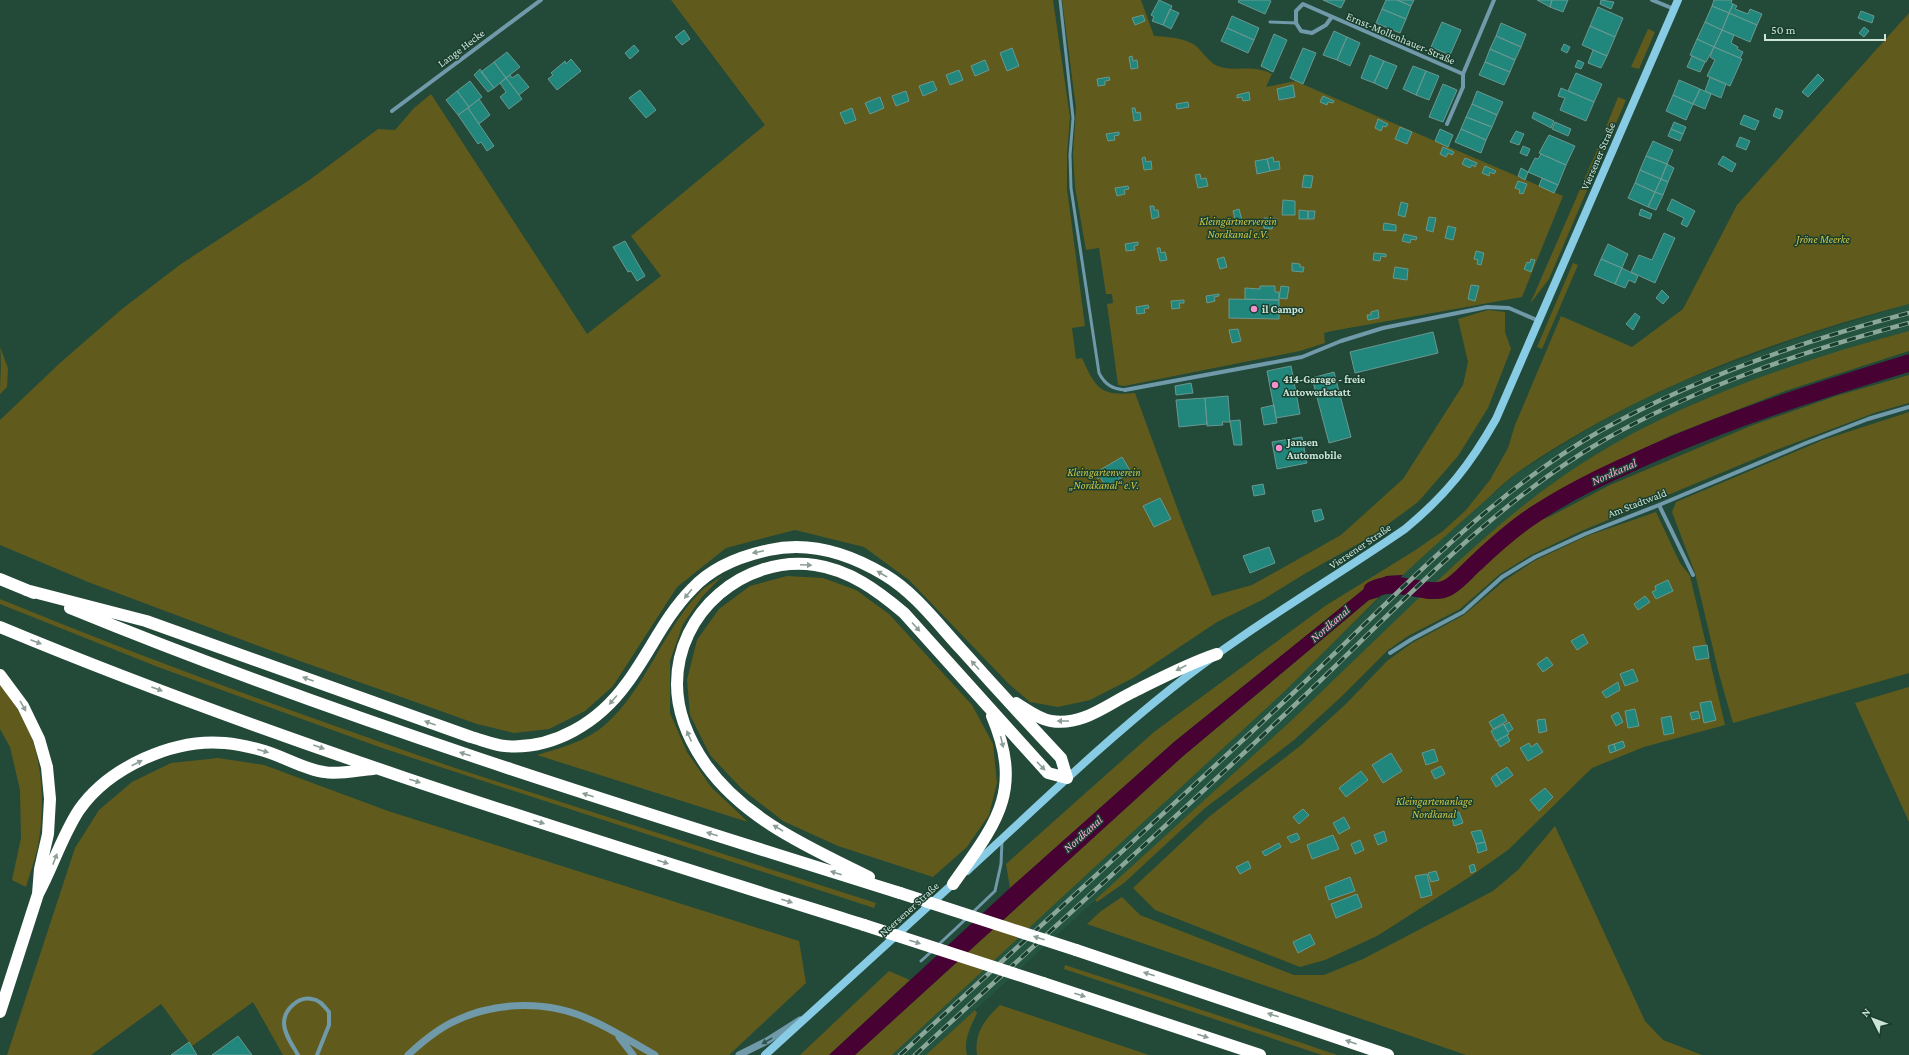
<svg xmlns="http://www.w3.org/2000/svg" width="1909" height="1055" viewBox="0 0 1909 1055" font-family="'Crimson Pro',serif">
  <rect width="100%" height="100%" fill="#234939"/>
  <path fill="#245440" d="M1909 304V331L1808 362 1740 385 1696 403 1649 425 1592 457 1553 484 1489 534 1444 575 1293 719 926 1055H892L1287 689 1418 560 1517 473 1593 426 1638 402 1686 380 1801 337Z"/>
  <path fill="#605b1c" d="M671 0H1053L1070 117 1067 154V189L1085 326 1072 328 1076 359 1082 358C1096 389 1100 396 1135 393L1182 521 1212 596 1252 585 1341 535 1403 479 1463 385 1468 362 1458 319 1488 310 1505 312V332L1511 349 1488 408 1458 456 1418 502 1372 536 1306 573 1264 599 1217 622 1133 678 1090 700 1058 707 1030 702 1009 684 909 580 864 547 795 530 726 548 677 587 613 686 585 711 549 729 514 733 477 724 272 651 88 582 0 545V420L60 363 122 309 181 264 308 181 378 129 395 130 414 108 431 94 587 334 661 276 631 236 765 125Z
    M1062 0H1141L1154 36C1167 37 1181 37 1193 44 1203 50 1208 64 1221 67 1240 72 1251 64 1272 74L1266 87 1295 81 1563 196 1522 297 1332 331 1324 333 1325 343 1300 351 1124 386 1118 385 1107 304 1113 303 1112 294H1106L1099 248 1086 250 1075 187 1073 154 1076 108Z
    M1909 13V304C1772 340 1636 391 1518 472 1504 482 1491 496 1477 508 1452 530 1427 552 1403 575L1386 576 1364 589 1174 742 1010 888 1006 864 1154 732 1325 606 1414 551 1443 531 1466 510 1490 480 1508 448 1515 425 1561 316 1632 347 1683 309 1737 205Z
    M1648 29 1655 32 1639 69 1631 67Z
    M1618 97 1626 100 1611 135 1604 132Z
    M1606 146 1549 279 1530 304 1598 148Z
    M1573 263 1578 265 1542 349 1537 347Z
    M1909 331V351L1785 391 1670 436 1569 485 1532 510 1492 541 1452 578 1434 584C1483 538 1535 492 1592 457 1687 398 1801 360 1909 331Z
    M0 347 8 368 7 387 0 394C0 378 2 363 0 347Z
    M1909 375V403L1877 412 1776 450 1579 532 1531 555 1500 574 1460 609 1408 636 1388 650 1341 697 1294 740 1204 809 1124 883 1097 902 1095 900 1293 719 1423 594 1440 597 1452 592 1501 548 1538 521 1551 516 1610 485 1753 425 1836 396Z
    M1909 412V673L1733 723 1719 674 1695 573 1672 512 1676 502 1823 440Z
    M1656 512 1680 563 1690 576 1725 725 1644 747 1592 768 1508 850 1471 876 1377 936 1325 960 1300 967 1155 910 1133 888 1210 816 1300 746 1347 703 1387 661 1412 643 1464 615 1504 581 1534 561 1587 536Z
    M723 575 702 597 683 624 670 661V713L687 752 711 787 748 822 537 755C561 748 587 741 606 724 646 688 662 632 699 593 705 586 716 581 723 575Z
    M787 576 823 578 856 590 889 614 972 705 993 744 997 783 989 815 967 847 933 877 838 846 783 821 742 789 710 755 690 715 687 680 697 640 719 609 750 586Z
    M1379 597 1287 689 892 1055H855L1182 757 1369 600Z
    M0 599C150 661 302 715 455 768L876 903 874 908 385 749 158 667 0 604Z
    M0 684C12 700 24 717 31 736 43 768 44 807 39 840 37 855 30 872 26 887L12 880 21 838 20 790 10 747 0 729Z
    M1909 687V822L1855 703Z
    M218 758 264 765 388 811 799 941 806 983 729 1055H283L253 1002 192 1046 161 1004 91 1055H7L75 848 99 810 132 782 171 763Z
    M1555 826 1645 1021 1663 1040 1702 1055H1466L1087 924 1101 911 1122 897 1140 915 1294 975H1324L1363 959 1493 891 1518 870Z
    M1065 965 1302 1043 1337 1055H1322L1064 969Z
    M889 971 910 980 829 1055H800Z
    M1000 1005 1149 1055H977C974 1033 985 1019 1000 1005Z
    M975 1010 977 1013C971 1026 963 1040 967 1055H926Z"/>
  <path fill="#470133" d="M1403 575 1379 597 1369 600 1182 757 855 1055H829L1010 888 1174 742 1364 589 1386 576Z"/>
  <g fill="none" stroke-linecap="round" stroke-linejoin="round">
    <path stroke="#470133" stroke-width="17" d="M1372 590C1397 576 1430 599 1449 587 1459 581 1467 571 1476 563 1495 545 1515 527 1537 513 1572 490 1609 473 1647 456 1732 418 1820 390 1909 363"/>
  </g>
  <path fill="#21867b" stroke="#699891" d="M1159 0 1172 6 1163 25 1152 21 1154 17 1151 15Z
    M1239 0H1269L1271 1 1265 14 1238 2Z
    M1323 0H1345L1341 8Z
    M1386 0H1397L1411 6 1406 19 1382 9Z
    M1397 0H1414L1411 6Z
    M1537 0H1552L1550 7Z
    M1552 0H1568L1563 12 1550 7Z
    M1601 0 1614 2 1611 9 1600 4Z
    M1714 0H1732L1731 3 1733 4 1729 13 1712 6Z
    M1733 4 1737 6 1735 9 1748 14 1750 9 1762 14 1757 25 1729 13Z
    M1712 6 1729 13 1722 30 1705 22Z
    M1598 7 1623 18 1615 37 1590 26Z
    M1170 9 1179 13 1171 29 1163 25Z
    M1382 9 1406 19 1400 33 1376 23Z
    M1861 11 1874 16 1872 23 1858 18Z
    M1729 13 1757 25 1750 42 1722 30Z
    M1143 15 1145 21 1135 25 1132 18Z
    M1232 16 1259 28 1254 40 1227 28Z
    M1442 22 1461 30 1450 55 1431 47Z
    M1705 22 1722 30 1714 47 1697 39Z
    M1501 23 1526 34 1521 47 1496 36Z
    M1590 26 1615 37 1607 56 1582 45Z
    M1864 27 1869 31 1864 37 1859 33Z
    M1227 28 1254 40 1248 53 1221 41Z
    M684 30 690 39 682 45 675 37Z
    M1722 30 1734 35 1731 43 1738 47 1737 49 1743 52 1740 58 1714 47Z
    M1334 31 1347 37 1337 60 1323 55Z
    M1274 34 1287 40 1273 72 1261 66Z
    M1496 36 1521 47 1515 60 1490 49Z
    M1347 37 1360 43 1350 66 1337 60Z
    M1697 39 1714 47 1706 62 1690 55Z
    M1564 44 1570 47 1567 53 1561 50Z
    M634 45 639 51 630 59 625 53Z
    M1714 47 1742 59 1730 86 1707 76 1715 60 1710 57Z
    M1012 48 1019 66 1007 71 1000 53Z
    M1303 48 1316 53 1303 84 1290 78Z
    M1490 49 1515 60 1510 72 1485 62Z
    M1593 50 1607 56 1601 68 1588 63Z
    M507 52 520 67 506 78 494 62Z
    M1370 55 1384 61 1374 83 1361 78Z
    M1132 56 1133 61 1137 60 1138 68 1131 69 1129 57Z
    M1692 56 1705 62 1700 72 1687 67Z
    M571 59 581 71 557 90 548 79 553 75 551 73 565 61 566 64Z
    M985 60 989 70 975 76 971 66Z
    M1578 60 1584 63 1581 69 1575 67Z
    M1384 61 1397 66 1387 89 1374 83Z
    M494 62 506 78 494 88 481 72Z
    M1485 62 1510 72 1504 85 1479 75Z
    M1413 66 1426 71 1416 95 1403 89Z
    M480 69 494 88 488 92 474 75Z
    M959 70 963 80 950 85 946 75Z
    M1426 71 1439 76 1429 100 1416 95Z
    M1576 73 1602 84 1594 102 1568 91Z
    M518 74 529 87 519 95 506 78 510 75 512 78Z
    M1818 74 1824 80 1808 97 1802 92Z
    M1109 77 1110 80 1105 81V85L1098 86 1097 79Z
    M1710 77 1726 84 1721 98 1705 91Z
    M506 78 522 99 509 109 500 97 506 92 500 83Z
    M1679 80 1700 89 1693 104 1673 95Z
    M470 81 482 97 469 107 457 91Z
    M933 81 937 90 923 96 919 86Z
    M1443 84 1457 90 1443 122 1429 117Z
    M1293 85 1295 97 1279 100 1277 89Z
    M1561 88 1594 102 1586 121 1560 110 1565 98 1558 96Z
    M1700 89 1711 94 1705 109 1693 104Z
    M640 90 656 110 646 118 629 98Z
    M457 91 469 107 458 115 446 100Z
    M906 91 909 101 896 106 892 96Z
    M1477 91 1503 102 1497 115 1472 104Z
    M1249 92 1250 100 1243 101 1242 97 1237 98V95Z
    M1673 95 1693 104 1686 120 1666 111Z
    M1323 96 1334 101 1333 103 1328 102 1327 105 1320 102Z
    M880 97 884 108 870 114 865 103Z
    M479 99 490 115 479 124 468 108Z
    M1188 102 1189 107 1177 109 1176 104Z
    M1472 104 1497 115 1492 127 1466 117Z
    M468 108 494 146 487 151 481 142 478 144 458 115Z
    M852 108 856 120 845 124 840 113Z
    M1132 108H1135L1136 113 1140 112 1141 120 1134 121Z
    M1776 108 1783 111 1780 119 1773 116Z
    M1534 112 1554 121 1551 128 1532 118Z
    M1744 115 1759 121 1755 130 1740 124Z
    M1466 117 1492 127 1486 140 1461 129Z
    M1378 119 1388 124 1386 127 1383 126 1381 131 1375 128Z
    M1555 122 1571 129 1568 136 1552 129Z
    M1674 122 1686 127 1683 134 1671 129Z
    M1400 127 1412 132 1407 144 1395 139Z
    M1440 129 1453 135 1448 147 1435 141Z
    M1461 129 1486 140 1481 153 1455 142Z
    M1671 129 1683 134 1680 141 1668 136Z
    M1516 131 1524 134 1519 145 1510 142Z
    M1119 132V135L1114 136 1115 140 1108 141 1106 134Z
    M1549 135 1575 146 1566 165 1539 153Z
    M1740 137 1750 141 1746 150 1736 146Z
    M1653 141 1673 150 1667 164 1646 156Z
    M1523 146 1530 149 1527 156 1520 153Z
    M1443 147 1454 152 1452 155 1448 153 1446 157 1440 154Z
    M1541 154 1566 165 1558 185 1528 172 1535 158 1538 159Z
    M1646 156 1667 164 1661 179 1640 170Z
    M1723 156 1736 164 1732 172 1718 164Z
    M1145 157 1146 162 1151 161 1152 169 1144 170 1142 158Z
    M1273 157 1274 162 1279 161 1280 169 1270 171 1267 159Z
    M1465 158 1477 163 1475 167 1472 165 1470 168 1462 164Z
    M1267 159 1270 171 1257 174 1255 161Z
    M1667 164 1674 168 1668 182 1661 179Z
    M1485 166 1496 171 1494 174 1490 172 1489 176 1482 173Z
    M1521 168 1528 172 1525 180 1518 176Z
    M1640 170 1661 179 1655 192 1635 183Z
    M1200 174 1201 179 1206 178 1208 186 1198 188 1195 175Z
    M1304 175 1313 176 1311 188 1302 187Z
    M1542 178 1558 185 1554 193 1539 186Z
    M1661 179 1668 182 1663 195 1655 192Z
    M1518 181 1527 184 1523 194 1519 193 1520 190 1515 188Z
    M1635 183 1655 192 1648 207 1628 198Z
    M1128 186 1129 189 1124 190 1125 194 1117 196 1115 188Z
    M1655 192 1663 195 1656 210 1648 207Z
    M1672 199 1695 211 1687 227 1681 224 1684 218 1667 210Z
    M1283 200 1295 201V215H1282Z
    M1401 202 1408 204 1405 217 1398 215Z
    M1150 206H1154V210H1158L1159 217 1152 219Z
    M1239 209 1243 224 1237 226 1233 211Z
    M1641 209 1652 214 1650 219 1639 215Z
    M1299 210 1308 211V219H1299Z
    M1308 211H1315L1314 219H1308Z
    M1429 217 1436 218 1433 232 1426 230Z
    M1264 218 1277 219 1276 224H1273L1272 229 1264 228Z
    M1384 223 1396 225V231L1383 230Z
    M1448 226 1456 228 1453 240 1445 238Z
    M1664 233 1675 238 1655 283 1631 272 1639 255 1652 260Z
    M1404 234 1417 237 1416 240 1411 239 1410 243 1402 241Z
    M625 241 645 276 637 281 631 271 628 272 613 247Z
    M1138 242V245L1134 246 1135 250 1126 251 1125 244Z
    M1608 244 1628 254 1622 268 1601 259Z
    M1157 248H1160L1161 253 1165 252 1167 260 1160 261Z
    M1476 251 1484 253 1481 265 1477 264 1478 260 1474 259Z
    M1374 253 1386 254V257L1381 256 1380 261 1373 260Z
    M1224 257 1227 267 1220 269 1217 259Z
    M1531 259 1535 260 1531 272 1524 269 1527 262 1530 263Z
    M1601 259 1622 268 1615 284 1594 275Z
    M1292 263 1300 264V267H1304L1303 272 1292 271Z
    M1395 267 1408 269 1407 280 1393 278Z
    M1622 268 1638 276 1635 283 1629 280 1625 288 1615 284Z
    M1471 285 1479 286 1475 301 1468 299Z
    M1260 286H1275V292H1279V300L1245 299V288L1260 289Z
    M1281 286 1289 287 1287 299 1279 298Z
    M1662 290 1669 297 1663 304 1656 298Z
    M1219 294V296L1214 297 1215 301 1207 303 1206 296Z
    M1229 299 1279 300V319L1229 318Z
    M1184 300V303H1179L1180 308 1172 309 1171 301Z
    M1148 305 1149 308 1144 309 1145 313 1137 314 1136 307Z
    M1378 310 1379 318 1368 320 1367 315H1371V312Z
    M1635 313 1640 317 1633 330 1626 324Z
    M1238 329 1241 341 1232 343 1229 330Z
    M1433 332 1438 353 1355 373 1350 352Z
    M1291 366 1300 414 1276 418 1267 371Z
    M1334 372 1351 437 1329 443 1312 378Z
    M1191 383 1193 393 1176 395 1175 386Z
    M1228 396 1230 422H1222L1223 425 1207 426 1205 398Z
    M1205 398 1207 424 1179 427 1176 400Z
    M1274 405 1277 423 1264 425 1261 408Z
    M1240 420 1242 445H1234L1230 421Z
    M1302 437 1307 463 1277 469 1272 442Z
    M1122 457 1131 472 1106 487 1100 477 1098 479 1095 473Z
    M1263 484 1265 494 1254 496 1252 486Z
    M1160 498 1171 519 1154 527 1143 506Z
    M1321 509 1324 519 1315 522 1312 511Z
    M1269 547 1275 563 1250 573 1243 556Z
    M1668 580 1673 591 1656 599 1652 592 1656 590 1655 586Z
    M1645 596 1650 602 1638 610 1634 604Z
    M1583 634 1588 643 1577 650 1571 641Z
    M1707 645 1709 658 1696 660 1693 647Z
    M1547 657 1553 665 1543 672 1537 664Z
    M1633 669 1638 681 1625 686 1620 674Z
    M1618 682 1620 690 1606 698 1602 692Z
    M1711 701 1716 720 1704 723 1700 703Z
    M1635 709 1639 726 1628 728 1625 711Z
    M1698 711 1700 718 1692 720 1690 713Z
    M1618 712 1623 722 1616 726 1611 716Z
    M1503 714 1507 721 1493 729 1489 722Z
    M1671 716 1674 733 1664 735 1661 718Z
    M1545 719 1547 731 1539 733 1537 720Z
    M1509 722 1513 729 1508 732 1504 725Z
    M1504 724 1509 734 1496 741 1491 731Z
    M1507 735 1510 741 1500 747 1497 741Z
    M1623 741 1625 747 1616 751 1614 744Z
    M1529 743 1531 747 1537 743 1543 752 1528 761 1520 748Z
    M1614 744 1616 751 1610 753 1608 746Z
    M1434 749 1438 761 1426 765 1422 753Z
    M1391 753 1402 771 1383 783 1372 765Z
    M1441 766 1445 774 1435 779 1431 771Z
    M1507 767 1513 775 1502 783 1496 774Z
    M1361 771 1368 780 1346 797 1339 788Z
    M1496 774 1502 783 1496 787 1491 778Z
    M1545 788 1553 797 1539 811 1530 800Z
    M1303 809 1309 815 1299 824 1293 817Z
    M1459 812 1463 823 1454 826 1451 814Z
    M1344 817 1350 828 1339 834 1333 823Z
    M1481 830 1485 842 1476 844 1471 832Z
    M1384 831 1387 841 1378 845 1374 835Z
    M1297 833 1300 839 1291 843 1287 837Z
    M1333 835 1339 849 1312 859 1307 845Z
    M1360 840 1364 850 1355 854 1351 844Z
    M1485 842 1487 850 1478 853 1476 844Z
    M1279 843 1281 847 1265 856 1262 852Z
    M1248 861 1251 868 1240 874 1236 867Z
    M1474 864 1476 871 1471 873 1469 866Z
    M1436 871 1439 880 1431 882 1428 873Z
    M1427 874 1432 895 1421 898 1415 876Z
    M1350 877 1355 891 1329 900 1325 887Z
    M1357 894 1362 907 1336 918 1331 904Z
    M1310 934 1315 944 1298 953 1293 942Z
    M238 1036 252 1055H212Z
    M189 1042 197 1055H171Z"/>
  <g fill="none" stroke-linecap="round" stroke-linejoin="round">
    <path stroke="#7099aa" stroke-width="3" d="M1060 0 1073 118 1070 155 1071 188 1099 373C1105 385 1113 389 1125 390
      M1270 22 1296 23
      M972 913 995 891 1001 864 1002 841
      M937 946 967 918
      M921 961 932 951"/>
    <path stroke="#7099aa" stroke-width="4" d="M1652 0 1674 9
      M1331 18 1326 25 1312 33 1301 31 1296 23V11L1303 4 1463 74
      M392 111 541 0
      M1447 124 1463 87V74L1494 0
      M1125 390 1302 357 1341 341 1383 328 1487 307 1509 308 1539 321
      M1659 505 1693 575
      M1390 653 1412 639 1463 612 1502 577 1535 557 1585 534 1659 505 1806 443 1868 419 1909 407
      M298 1055C293 1046 284 1034 284 1023 284 1010 298 996 312 999 320 1000 324 1006 329 1012V1025L317 1055"/>
    <path stroke="#7099aa" stroke-width="7" d="M619 1037 633 1055
      M408 1055C422 1042 437 1029 455 1021 497 1001 549 1000 591 1020 612 1029 635 1044 655 1055
      M739 1055 767 1041 800 1020"/>
    <path stroke="#88cbe5" stroke-width="8" d="M967 871C1035 809 1100 745 1172 688 1246 629 1328 582 1405 529 1446 495 1470 465 1496 419L1678 0
      M765 1055 957 880"/>
    <path stroke="#fff" stroke-width="12" d="M0 579 34 593
      M26 590 146 621 471 737C482 740 494 745 505 746 554 750 599 722 627 683 650 652 665 616 692 589 712 567 741 556 769 550 809 541 850 554 885 575 915 593 937 623 961 649 994 686 1027 722 1061 758L1067 778
      M70 608C341 719 621 806 900 893
      M0 627C281 744 574 834 864 925
      M0 675 23 706 39 739 47 767 50 799 48 834 40 869 38 894 0 1012
      M1016 703C1027 710 1039 719 1051 721 1082 726 1105 706 1131 693 1159 679 1187 664 1217 654
      M869 877C811 848 745 820 706 765 690 742 677 713 677 684 677 612 744 555 815 565 850 570 878 591 904 613L1048 773 1067 778
      M953 884C996 823 1024 792 992 716
      M38 894C53 866 62 836 79 810 109 767 174 738 225 743 237 744 250 747 261 750 281 755 305 770 324 772 338 775 359 770 373 769
      M1076 950 1388 1055
      M1043 983 1260 1055"/>
    <g stroke="#8ba79a" stroke-width="4.5">
      <path id="rail" d="M900 1055C1030 935 1161 817 1290 696 1389 604 1481 499 1600 431 1696 377 1803 341 1909 313
        M915 1055C1043 937 1173 821 1299 701 1396 610 1487 507 1604 440 1699 386 1804 351 1909 323"/>
    </g>
    <use href="#rail" stroke="#183e2e" stroke-width="3" stroke-dasharray="9" stroke-linecap="butt"/>
    <path stroke="#fff" stroke-width="12" d="M900 893 1076 950
      M864 925 1043 983"/>
  </g>
  <defs><path id="oneway-solid" d="M-6-.8H1V-3.2L6.5 0L1 3.2V.8H-6Z"/></defs>
  <g fill="#8c9e96">
    <use href="#oneway-solid" transform="translate(758 552) rotate(168)"/>
    <use href="#oneway-solid" transform="translate(806 565) rotate(2)"/>
    <use href="#oneway-solid" transform="translate(882 574) rotate(-150)"/>
    <use href="#oneway-solid" transform="translate(688 594) rotate(129)"/>
    <use href="#oneway-solid" transform="translate(916 627) rotate(48)"/>
    <use href="#oneway-solid" transform="translate(36 642) rotate(21)"/>
    <use href="#oneway-solid" transform="translate(975 665) rotate(-132)"/>
    <use href="#oneway-solid" transform="translate(1181 668) rotate(153)"/>
    <use href="#oneway-solid" transform="translate(308 679) rotate(-160)"/>
    <use href="#oneway-solid" transform="translate(157 689) rotate(20)"/>
    <use href="#oneway-solid" transform="translate(613 700) rotate(131)"/>
    <use href="#oneway-solid" transform="translate(23 706) rotate(60)"/>
    <use href="#oneway-solid" transform="translate(1063 721) rotate(-180)"/>
    <use href="#oneway-solid" transform="translate(430 723) rotate(-160)"/>
    <use href="#oneway-solid" transform="translate(689 736) rotate(-114)"/>
    <use href="#oneway-solid" transform="translate(1002 742) rotate(76)"/>
    <use href="#oneway-solid" transform="translate(319 747) rotate(20)"/>
    <use href="#oneway-solid" transform="translate(263 751) rotate(16)"/>
    <use href="#oneway-solid" transform="translate(465 754) rotate(-162)"/>
    <use href="#oneway-solid" transform="translate(137 763) rotate(-27)"/>
    <use href="#oneway-solid" transform="translate(1041 766) rotate(46)"/>
    <use href="#oneway-solid" transform="translate(415 781) rotate(18)"/>
    <use href="#oneway-solid" transform="translate(588 795) rotate(-162)"/>
    <use href="#oneway-solid" transform="translate(539 822) rotate(18)"/>
    <use href="#oneway-solid" transform="translate(778 828) rotate(-149)"/>
    <use href="#oneway-solid" transform="translate(712 834) rotate(-163)"/>
    <use href="#oneway-solid" transform="translate(55 859) rotate(-69)"/>
    <use href="#oneway-solid" transform="translate(663 862) rotate(18)"/>
    <use href="#oneway-solid" transform="translate(836 873) rotate(-163)"/>
    <use href="#oneway-solid" transform="translate(787 901) rotate(18)"/>
    <use href="#oneway-solid" transform="translate(1039 938) rotate(-162)"/>
    <use href="#oneway-solid" transform="translate(915 942) rotate(18)"/>
    <use href="#oneway-solid" transform="translate(1149 974) rotate(-162)"/>
    <use href="#oneway-solid" transform="translate(1080 995) rotate(18)"/>
    <use href="#oneway-solid" transform="translate(1273 1015) rotate(-162)"/>
    <use href="#oneway-solid" transform="translate(1203 1036) rotate(18)"/>
    <use href="#oneway-solid" transform="translate(1351 1042) rotate(-161)"/>
  </g>
  <use fill="#2e554d" href="#oneway-solid" transform="translate(767 1041) rotate(150)"/>
  <g fill="#f790ce" stroke="#183e2e" stroke-width="1.5">
    <circle cx="1254" cy="309" r="4"/>
    <circle cx="1275" cy="385" r="4"/>
    <circle cx="1279" cy="448" r="4"/>
  </g>
  <g text-anchor="middle" dominant-baseline="central" stroke-width="3" stroke-linejoin="round" paint-order="stroke">
    <g font-size="11" fill="#cee3d8" stroke="#183e2e">
      <text transform="translate(1401 38) rotate(23)">Ernst-Mollenhauer-Straße</text>
      <text transform="translate(461 48) rotate(-37)">Lange Hecke</text>
      <text transform="translate(1598 156) rotate(-67)">Viersener Straße</text>
      <text transform="translate(1637 503) rotate(-21)">Am Stadtwald</text>
      <text transform="translate(1360 546) rotate(-34)">Viersener Straße</text>
      <text transform="translate(909 909) rotate(-42)">Neersener Straße</text>
    </g>
    <g font-size="11" font-style="italic" fill="#cfc447" stroke="#183e2e">
      <text x="1238" y="221">Kleingärtnerverein<tspan x="1238" dy="13">Nordkanal e.V.</tspan></text>
      <text x="1823" y="239">Jröne Meerke</text>
      <text x="1104" y="472">Kleingartenverein<tspan x="1104" dy="13">„Nordkanal“ e.V.</tspan></text>
      <text x="1434" y="801">Kleingartenanlage<tspan x="1434" dy="13">Nordkanal</tspan></text>
    </g>
    <g font-size="11" font-weight="bold" fill="#cee3d8" stroke="#183e2e" text-anchor="start">
      <text x="1262" y="309">il Campo</text>
      <text x="1283" y="379">414-Garage - freie<tspan x="1283" dy="13">Autowerkstatt</tspan></text>
      <text x="1287" y="442">Jansen<tspan x="1287" dy="13">Automobile</tspan></text>
    </g>
    <g font-size="12" font-style="italic" fill="#fdaada" stroke="#183e2e">
      <text transform="translate(1614 472) rotate(-24)">Nordkanal</text>
      <text transform="translate(1330 624) rotate(-41)">Nordkanal</text>
      <text transform="translate(1083 834) rotate(-42)">Nordkanal</text>
    </g>
  </g>
  <g transform="translate(1873 1019) rotate(312)" stroke="#183e2e" stroke-width="3" paint-order="stroke">
  <path d="M0-3L7 15L0 10L-7 15Z" fill="#cee3d8"/>
  <text y="-6" font-size="11" font-weight="bold" text-anchor="middle" fill="#cee3d8">N</text>
  </g>
  <path d="M1765 34v6h120v-6" fill="none" stroke="#cee3d8" stroke-width="2"/>
  <text x="1771" y="34" font-size="12" fill="#cee3d8" stroke="#183e2e" stroke-width="3" paint-order="stroke">50 m</text>
</svg>
